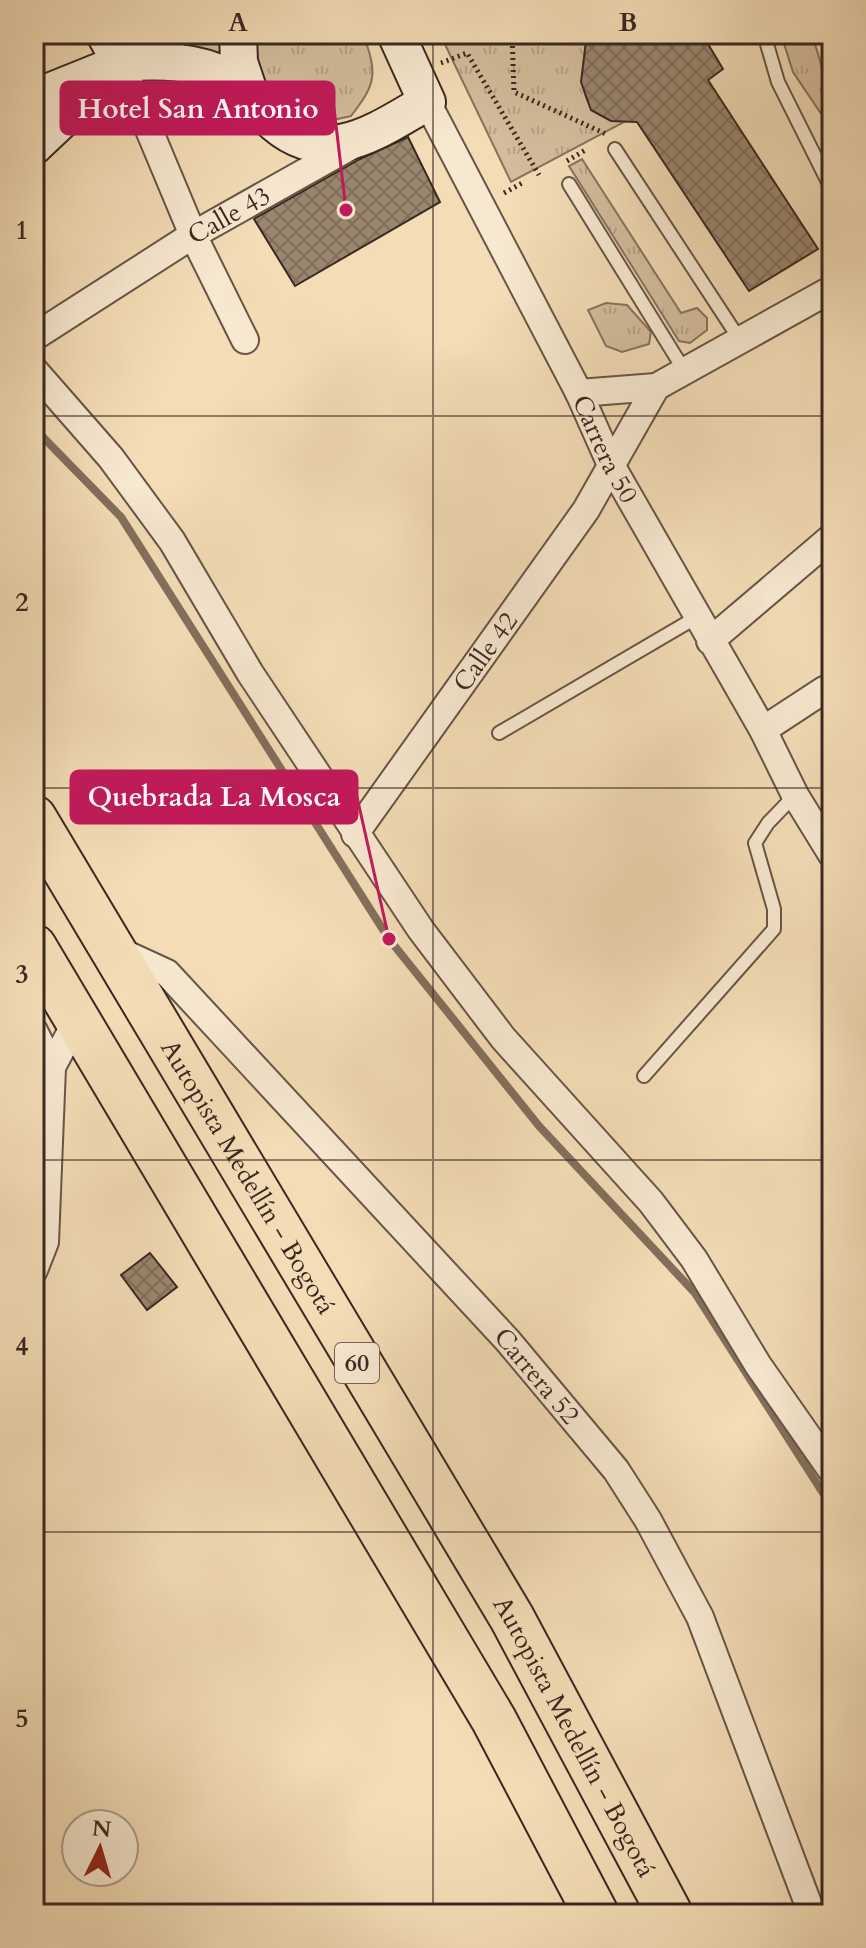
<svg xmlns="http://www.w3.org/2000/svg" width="866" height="1948" viewBox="0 0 866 1948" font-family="Cardo,serif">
  <defs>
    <pattern id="grass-tufts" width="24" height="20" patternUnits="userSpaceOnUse" patternTransform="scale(2)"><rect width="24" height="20" fill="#d4bd9d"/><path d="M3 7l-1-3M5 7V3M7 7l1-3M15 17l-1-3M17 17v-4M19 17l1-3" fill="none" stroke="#b7a287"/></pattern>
    <pattern id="building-cross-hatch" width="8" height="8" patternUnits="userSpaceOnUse" patternTransform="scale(2)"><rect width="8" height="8" fill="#9a866e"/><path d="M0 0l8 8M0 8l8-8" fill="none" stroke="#7f6e5a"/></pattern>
  </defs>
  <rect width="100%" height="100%" fill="#f3dcb6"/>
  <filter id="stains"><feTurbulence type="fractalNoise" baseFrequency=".0025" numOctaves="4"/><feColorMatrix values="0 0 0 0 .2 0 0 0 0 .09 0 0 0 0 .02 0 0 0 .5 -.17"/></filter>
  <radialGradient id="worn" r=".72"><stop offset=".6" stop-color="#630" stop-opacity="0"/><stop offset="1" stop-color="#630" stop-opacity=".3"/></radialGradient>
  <path fill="url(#grass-tufts)" stroke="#87725f" stroke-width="2" d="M187 34H226V62L157 50Z
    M259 34H363C378 74 376 84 351 116 341 118 328 122 319 121 293 117 249 80 253 52 254 46 257 40 259 34Z
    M440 34H587C582 72 572 120 626 121L511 182Z
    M781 34H812L832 101V130L793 72Z
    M582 159 681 313 697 308 707 318V330L690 343 679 341 569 166Z
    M606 303 627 305 651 332 649 344 622 352 606 346 588 310Z"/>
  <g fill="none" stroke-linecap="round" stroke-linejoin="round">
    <path stroke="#836f5c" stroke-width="8" d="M34 428 121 517 389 939 539 1126 695 1293 832 1507"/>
  </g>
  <path fill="url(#building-cross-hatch)" stroke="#3a2821" stroke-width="2" d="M587 34H702L723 69 708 80 818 249 749 291 637 122 611 121 591 110 581 82Z
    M408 137 440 202 295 286 254 219 360 159Z
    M150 1253 177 1287 147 1310 121 1275Z"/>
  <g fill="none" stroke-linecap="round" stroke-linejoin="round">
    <g stroke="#685546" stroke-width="16">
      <path id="lane" d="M764 34 778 82 832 190
        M615 149 740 340
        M569 184 684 370
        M499 733 697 617
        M644 1076 774 929V909L755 843 768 823 795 795"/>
    </g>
    <g stroke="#685546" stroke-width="30">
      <g id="street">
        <path d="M121 63 193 235 245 340"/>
        <path id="s1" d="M427 102 579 393 611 465 763 730 795 795 832 855"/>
        <path id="s2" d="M34 337 193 235 353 145"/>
        <path d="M34 370 111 458 172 541 250 673 421 930 503 1038 651 1202 694 1259 758 1365 832 1471"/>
        <path d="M579 393 656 387 832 289"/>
        <path d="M710 641 832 537"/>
        <path d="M763 730 824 690 832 691"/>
        <path id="s3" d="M355 834 586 510 656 387"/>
        <path id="s4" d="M117 950 167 973 508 1341 616 1470 648 1520 700 1617 812 1914"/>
        <path d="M34 1031 52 1067"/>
        <path d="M34 1270 45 1242 52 1067 77 1020"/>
      </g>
    </g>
    <g stroke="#3a2821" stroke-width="40">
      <path id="secondary" d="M105 34 121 63
        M238 34 239 62 249 92
        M121 63C157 60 197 60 229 78 247 87 254 103 268 117 322 171 374 133 427 102L396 34
        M34 98 121 63 170 34
        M34 146 109 75"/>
    </g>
    <g stroke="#3a2821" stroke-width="48">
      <g id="highway">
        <path id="s5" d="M34 818 512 1618 670 1914"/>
        <path d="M34 947 494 1720 596 1914"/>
      </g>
    </g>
    <path stroke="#3a2821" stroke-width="5" stroke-dasharray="2 4" stroke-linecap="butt" d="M512 34 514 92 606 134
      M441 63 467 53 539 175
      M567 161 587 149
      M504 193 524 182"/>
    <use href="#lane" stroke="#f7e8d0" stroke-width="12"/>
    <use href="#street" stroke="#f7e8d0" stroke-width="26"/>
    <use href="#secondary" stroke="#f7e8d0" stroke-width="36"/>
    <use href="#highway" stroke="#f3dcb6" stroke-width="44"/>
  </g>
  <path fill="none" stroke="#3a2821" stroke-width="2" stroke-opacity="0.55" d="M433 34V1914M34 416H832M34 788H832M34 1160H832M34 1532H832"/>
  <g text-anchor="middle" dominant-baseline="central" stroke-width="6" stroke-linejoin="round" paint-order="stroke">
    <rect fill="#f7e8d0" stroke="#736256" stroke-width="2" x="335" y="1343" width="44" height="40" rx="6"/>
    <g font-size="24" font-weight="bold" fill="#3a2821">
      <text x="357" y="1363">60</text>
    </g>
    <g font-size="26" fill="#3a2821" stroke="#f7e8d0">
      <text stroke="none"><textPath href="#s2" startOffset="230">Calle 43</textPath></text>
      <text stroke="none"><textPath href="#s1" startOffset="390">Carrera 50</textPath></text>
      <text stroke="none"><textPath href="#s3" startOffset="224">Calle 42</textPath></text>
      <text stroke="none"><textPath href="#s5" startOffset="418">Autopista Medellín - Bogotá</textPath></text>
      <text stroke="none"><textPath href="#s4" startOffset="602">Carrera 52</textPath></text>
      <text stroke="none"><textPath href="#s5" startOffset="1066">Autopista Medellín - Bogotá</textPath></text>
    </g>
  </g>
  <path fill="none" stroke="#c2185b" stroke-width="3" d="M346 210L334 108M389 939L357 797"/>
  <g fill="#c2185b" stroke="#f7e8d0" stroke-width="3">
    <circle cx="346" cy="210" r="8"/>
    <circle cx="389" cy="939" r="8"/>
  </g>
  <g fill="#c2185b" stroke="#c2185b" stroke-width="3">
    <rect x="61" y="82" width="273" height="52" rx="8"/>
    <rect x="71" y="771" width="286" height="52" rx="8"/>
  </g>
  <g font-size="28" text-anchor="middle" font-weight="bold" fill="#fff">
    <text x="198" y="118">Hotel San Antonio</text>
    <text x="214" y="806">Quebrada La Mosca</text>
  </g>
  <rect width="866" height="1948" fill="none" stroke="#f3dcb6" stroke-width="88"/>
  <g transform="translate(100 1848) rotate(5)"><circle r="38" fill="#f7e8d0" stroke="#ab9b8a" stroke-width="2"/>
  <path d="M0-6L14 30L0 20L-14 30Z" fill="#8f2418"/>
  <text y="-12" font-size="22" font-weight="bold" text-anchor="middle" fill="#3a2821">N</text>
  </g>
  <rect x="44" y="44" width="778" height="1860" fill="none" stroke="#3a2821" stroke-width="3"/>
  <g font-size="26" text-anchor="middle" font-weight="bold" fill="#3a2821">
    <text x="238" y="31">A</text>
    <text x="628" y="31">B</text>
    <text x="22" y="239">1</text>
    <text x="22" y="611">2</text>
    <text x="22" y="983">3</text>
    <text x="22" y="1355">4</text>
    <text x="22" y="1727">5</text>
  </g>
  <rect width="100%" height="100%" filter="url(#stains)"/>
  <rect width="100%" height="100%" fill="url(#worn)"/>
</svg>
